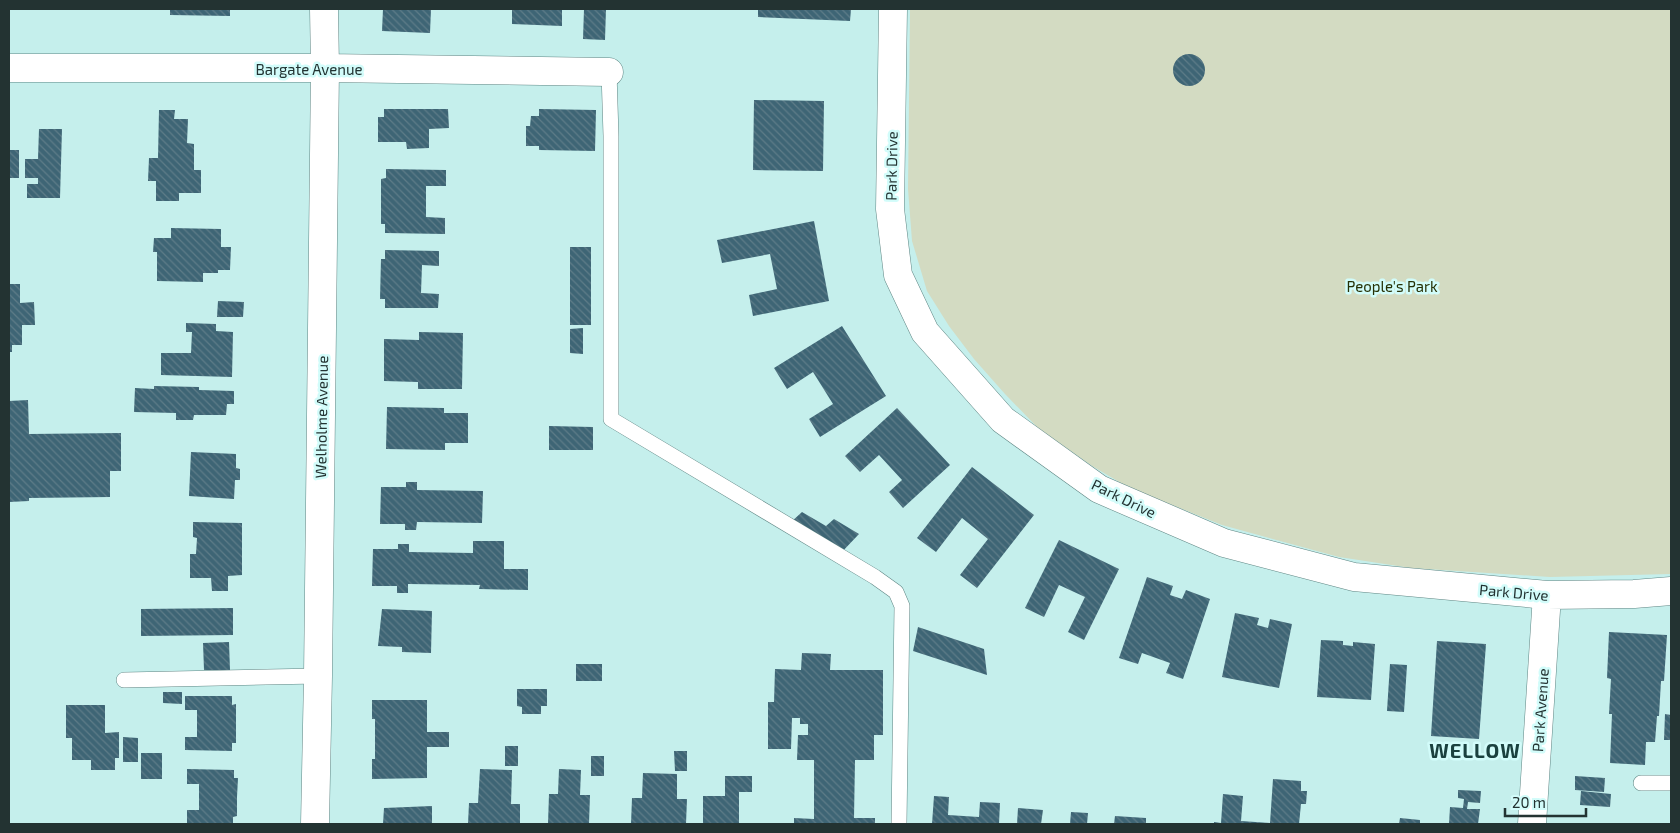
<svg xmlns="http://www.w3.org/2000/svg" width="1680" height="833" viewBox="0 0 1680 833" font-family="'Exo 2',sans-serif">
  <defs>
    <pattern id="building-back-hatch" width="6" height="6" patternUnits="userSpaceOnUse" patternTransform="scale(1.25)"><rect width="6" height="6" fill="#3e6575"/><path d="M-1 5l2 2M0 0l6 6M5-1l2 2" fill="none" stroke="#5e7c88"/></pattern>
  </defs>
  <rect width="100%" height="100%" fill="#c5efec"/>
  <path fill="#d3dbc2" d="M910 9H1671V574L1550 577 1411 568 1339 557 1222 525 1152 497 1121 483 1092 466 1038 428 1005 394 974 359 949 326 927 291 912 241 908 189Z"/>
  <path fill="url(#building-back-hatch)" d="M170 9H230V16L170 15Z
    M383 9H431L430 33 382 31Z
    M512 9H562V26L512 24Z
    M584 9H606L605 40 583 39Z
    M758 9H851L850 21 758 17Z
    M1173 70a16 16 0 1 1 32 0a16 16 0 1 1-32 0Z
    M754 100 824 101 823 171 753 170Z
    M384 109H448L449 128 429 129V148L407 149 406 142H378V117H384Z
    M539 109 596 110 595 151 539 150V146H526V126H530L531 116H539Z
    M159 110H175L174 119H188L187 143 194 144V170H201V193H179V201H156V181H148L149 158H158Z
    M39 129H62L60 198H27V184H38V178H25V159H38Z
    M9 150H19V178H9Z
    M386 169 446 170V186H426V217L445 218V234L385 233V224H381V179L386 178Z
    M814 221 829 301 753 316 749 295 777 289 770 254 722 263 717 240Z
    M171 228 221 229V247H231L230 270H218V273H203V282L157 281V252H153L154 238H171Z
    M570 247H591V325H570Z
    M385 250 439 251V266L422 265 421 293 439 294 438 308H385V299H380L381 259H385Z
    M9 284H20V303L34 302 35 325H22V345H12V352H9Z
    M218 301 244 302 243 317H217Z
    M186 323 216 324V331L233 332 232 377 161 375V353H191L192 332H186Z
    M842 326 886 396 820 437 809 419 833 404 813 372 787 389 774 368Z
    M583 328V354L570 353V329Z
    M419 332 463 333 462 389H418V382L384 381V339L419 340Z
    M154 386 199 387V390L234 391V404H227L226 415H194L193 420H176V413L134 412 135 388 154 389Z
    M28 400 29 434 121 433V471H110V497L29 498V501L9 502V401Z
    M387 407 444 408V413H468V443H445V450L386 449Z
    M897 408 950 465 903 508 889 492 902 480 879 455 860 472 845 456Z
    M549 426 593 427V450H549Z
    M191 452 236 454V468L240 469V480H235L234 499 189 496Z
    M972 467 1034 515 977 588 960 575 988 539 962 518 936 552 917 538Z
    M406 482H417V490L483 491 482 523 417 522 416 530H405V524H380L381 487H406Z
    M802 512 826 526 834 519 859 534 840 554 790 523Z
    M193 522 242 523V575L228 576V591H212L211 578H190V554H196L197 538 193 537Z
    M1059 540 1119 569 1084 640 1068 632 1085 597 1059 585 1044 617 1025 608Z
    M473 541H504V569H528V590L479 589 480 585 408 584V593H397V586H372L373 549H398V544H409V552L473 553Z
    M1147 577 1173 586 1170 595 1182 599 1186 590 1210 599 1183 679 1166 673 1170 663 1142 653 1138 664 1119 658Z
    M233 608V635L141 636V609Z
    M382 609 432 611 431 653 402 652V647L378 646Z
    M1235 613 1259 618 1257 625 1268 628 1270 619 1292 624 1279 688 1222 677Z
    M918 627 984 649 987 675 913 651Z
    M1609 632 1667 635 1664 681H1661L1659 716H1657L1655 742H1646L1645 765 1610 763 1612 714H1609L1611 679 1607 678Z
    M1321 640 1343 641V645L1353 646V642L1375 644 1371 700 1317 697Z
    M1437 641 1486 644 1479 739 1431 736Z
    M229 642 230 670H204L203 643Z
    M802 653 831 654 830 670H883V735H874V760H855L854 818H875V824H794V818L814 819V760H797L798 735H808V724H800V718H792L791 749H768V702H774L775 669 801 670Z
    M576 664H602V681H576Z
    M1390 664 1407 665 1404 712 1387 711Z
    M517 689H547V706H541V714H522V707L517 706Z
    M163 692H182V704L163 703Z
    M185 696H232V705L236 704V743H232V751L185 750V737H197V710H185Z
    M372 700H427V732H449V747H427V778L372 779V759H375V719H372Z
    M66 705H105V733L119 732V758H115V770H91V760H72V738H66Z
    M1665 714 1671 715V740H1664Z
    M123 737 138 738V762H123Z
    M505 746H518V766H505Z
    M674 751H687V771H675Z
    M141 753H162V779H141Z
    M591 756H604V776H591Z
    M187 769 234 770V778H238L237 797V816L233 817V824H187V810H199V784H187Z
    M480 769 512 770 511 804H520V824H468L469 803H478Z
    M559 769 581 770 580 795H590L589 824H548L549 794H558Z
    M643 773 677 774V799H687L686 824H631L632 798H642Z
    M725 776H752V792H739V824H703V796H725Z
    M1575 776 1605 778 1604 792 1575 790Z
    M1273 779 1301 781V791H1307L1306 804H1301L1299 824H1214V822L1221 823 1223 794 1243 796 1241 821 1270 823Z
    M1458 790 1481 791 1480 803 1468 802 1467 809H1480L1478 824H1449L1450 807 1463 808 1464 799 1458 798Z
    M1581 791 1611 794 1610 807 1580 805Z
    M934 796 949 797 948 815 979 817 980 802 1000 803 999 824H932Z
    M432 806V824H383L384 808Z
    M1018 808 1043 810 1041 824H1017Z
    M1071 812 1088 813 1087 824H1070Z
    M1115 816 1146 818V824H1114Z
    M1400 818 1420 820V824H1399Z"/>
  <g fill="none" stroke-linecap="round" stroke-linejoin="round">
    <g stroke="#5f8684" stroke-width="16">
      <path id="service" d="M609 72 611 136V419L875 577 896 592 902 606 899 824
        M124 680 318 676
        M1641 783H1671"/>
    </g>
    <g stroke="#5f8684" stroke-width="29">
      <path id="minor" d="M893 9 890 209 898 275 925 332 1003 420 1099 489 1224 543 1354 577 1547 595 1634 594 1671 591
        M9 68H325L609 72
        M315 824 318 676 325 68 324 9
        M1532 824 1547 595"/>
    </g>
    <use href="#service" stroke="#fff" stroke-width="15"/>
    <use href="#minor" stroke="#fff" stroke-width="28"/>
  </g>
  <g text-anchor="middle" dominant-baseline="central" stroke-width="5" stroke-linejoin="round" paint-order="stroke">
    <g font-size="15" fill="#233332" stroke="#d2fcfa">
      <text x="309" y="69">Bargate Avenue</text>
      <text transform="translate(891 166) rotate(-89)">Park Drive</text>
      <text transform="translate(321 417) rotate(-89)">Welholme Avenue</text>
      <text transform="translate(1124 498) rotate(26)">Park Drive</text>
      <text transform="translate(1514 592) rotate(5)">Park Drive</text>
      <text transform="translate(1540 710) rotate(-86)">Park Avenue</text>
    </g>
    <g font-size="15" fill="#263105" stroke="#d2fcfa">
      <text x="1392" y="286">People's Park</text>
    </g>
    <g font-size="20" font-weight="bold" letter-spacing="1" fill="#1a413f" stroke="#d2fcfa">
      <text x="1475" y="750">WELLOW</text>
    </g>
  </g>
  <rect width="1680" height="833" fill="none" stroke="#233332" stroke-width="20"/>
  <path d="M1505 808v8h81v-8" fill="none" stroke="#233332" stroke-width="2.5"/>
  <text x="1512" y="808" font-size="15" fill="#233332" stroke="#d2fcfa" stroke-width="4" paint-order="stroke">20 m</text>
</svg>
